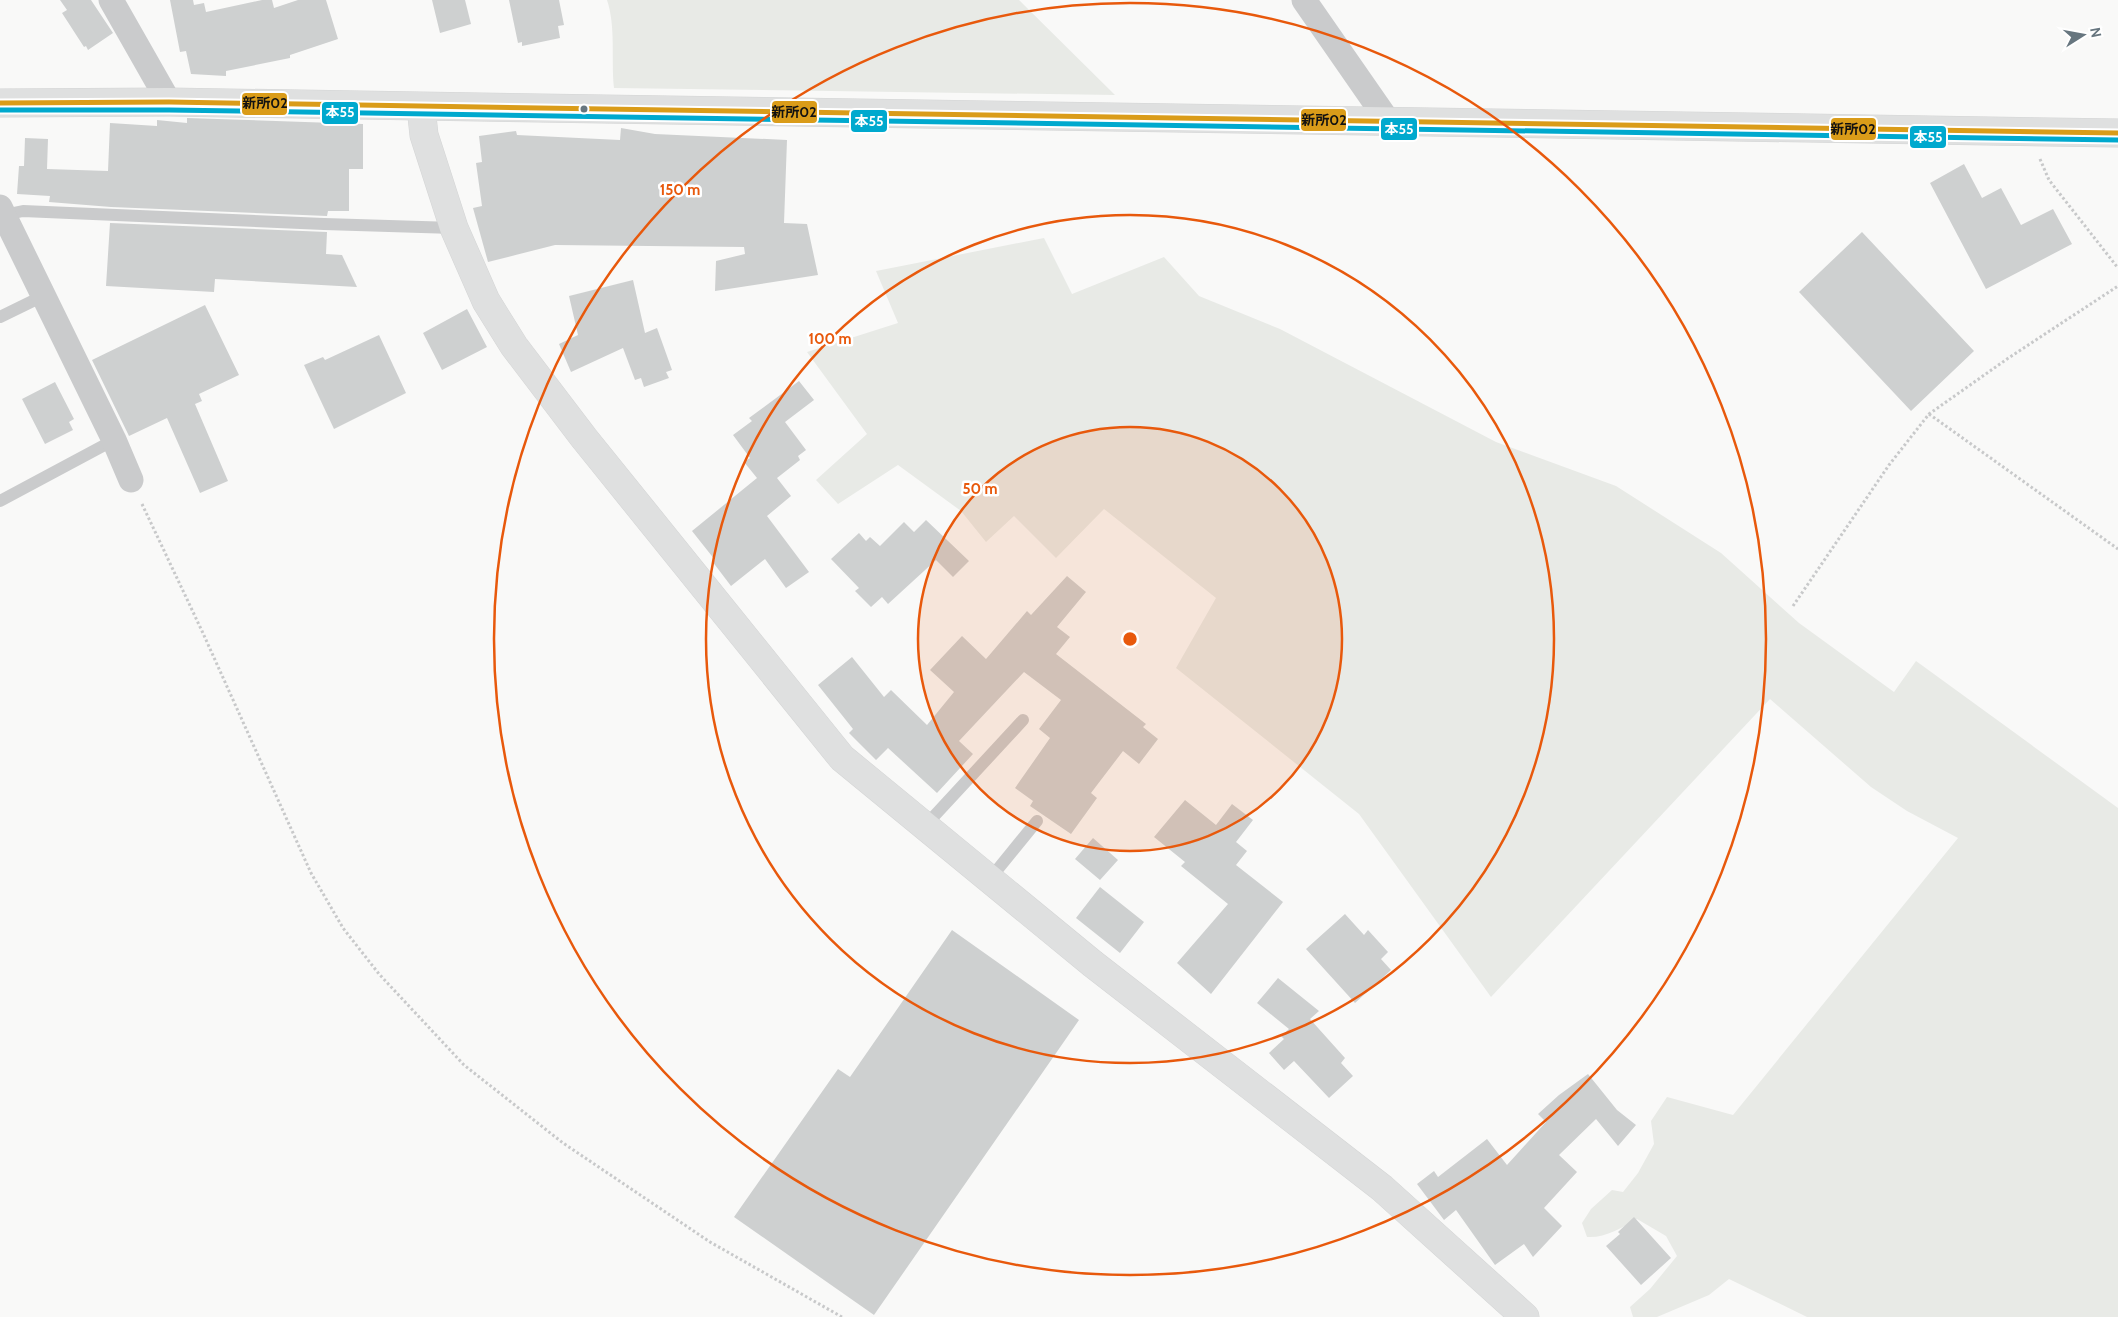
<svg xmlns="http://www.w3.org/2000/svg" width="2118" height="1317" viewBox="0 0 2118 1317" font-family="Cabin,'Noto Sans JP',sans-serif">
  <rect width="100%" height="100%" fill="#f9f9f8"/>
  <path fill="#e8eae6" d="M607 0H1019L1115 95 614 88C611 59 616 27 607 0Z
    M1044 238 1072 294 1164 257 1199 296 1280 329 1496 442 1616 486 1721 553 1799 623 1894 692 1916 661 2118 808V1317H1807L1729 1279 1709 1295 1657 1317H1633L1630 1307 1650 1289 1677 1256 1666 1236 1637 1219C1621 1228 1606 1238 1587 1237L1582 1223 1591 1209 1612 1190 1623 1192 1638 1173 1654 1144 1651 1121 1667 1097 1733 1115 1958 838 1907 811 1871 787 1770 699 1491 997 1359 814 1176 668 1216 598 1104 509 1056 558 1014 516 986 542 961 511 898 465 838 504 816 480 867 434 807 352 898 323 876 271Z"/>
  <path fill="#ced0d0" d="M60 0H91L113 33 88 50 86 46 84 47 62 13 67 10Z
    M170 0H193L194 5 204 3 206 12 262 0H272L274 8 298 0H326L338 39 290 55V58L226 71V76L191 74 186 51 180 52Z
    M432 0H465L471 24 440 33Z
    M509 0H559L564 25 558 26 560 38 522 46V42L518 43Z
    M187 118 363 124V169H349V211H328L327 216 111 207 49 202 50 196 17 194 19 166H24L25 138 48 139 47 169 108 171 110 123 157 126V120L187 123Z
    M621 128 655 134 787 140 784 223 807 224 818 275 715 291 716 261 745 254 744 247 555 245 488 262 473 208 482 206 476 163 482 162 479 136 516 131 517 135 620 140Z
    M1964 164 1982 198 2001 188 2021 225 2053 209 2072 244 1986 289 1930 183Z
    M110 223 327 232 326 254 342 255 357 287 215 279 214 292 106 286Z
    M1862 232 1974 351 1911 411 1799 292Z
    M633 280 645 333 657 328 672 370 666 372 669 378 644 387 641 378 635 380 623 348 571 372 559 344 578 335 569 296Z
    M205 305 239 375 199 394 202 401 195 404 228 481 200 493 167 418 129 436 92 360Z
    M467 309 487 347 442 370 423 333Z
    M379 335 406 393 334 429 304 365 323 357 325 360Z
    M799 381 814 400 785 422 806 450 798 456 800 460 777 478 791 496 767 516 809 572 786 588 765 559 731 586 712 561 715 560 692 531 757 478 744 462 750 458 733 435 752 421 749 418Z
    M55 382 74 419 69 422 73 430 45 444 22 399Z
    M926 520 969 561 953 577 936 560 888 604 882 597 871 607 855 591 859 588 831 559 859 533 866 541 870 537 880 546 904 522 914 532Z
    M1067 576 1086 592 1057 627 1070 637 1056 654 1146 724 1143 727 1158 739 1139 764 1123 751 1091 793 1097 798 1071 834 1030 806 1033 801 1015 788 1050 738 1039 729 1061 700 1024 672 959 741 973 754 937 793 888 748 876 760 849 733 853 729 818 685 852 657 884 697 891 690 927 725 954 692 930 670 962 636 986 659 1027 611 1031 615Z
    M1185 800 1216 825 1232 804 1253 820 1236 842 1247 851 1236 865 1283 902 1211 994 1177 963 1228 904 1181 866 1185 862 1154 837Z
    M1093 838 1118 860 1100 880 1075 859Z
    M1100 887 1144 922 1120 953 1076 918Z
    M1345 914 1364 935 1368 930 1388 952 1381 959 1391 970 1355 1003 1306 949Z
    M952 930 1079 1020 874 1315 734 1217 838 1069 850 1077Z
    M1278 978 1319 1011 1310 1019 1345 1058 1341 1063 1353 1076 1329 1098 1294 1061 1284 1070 1269 1053 1284 1039 1281 1036 1289 1029 1257 1003Z
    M1588 1074 1617 1110 1636 1125 1618 1146 1596 1119 1559 1155 1577 1172 1544 1208 1562 1226 1533 1257 1524 1244 1495 1265 1456 1210 1444 1220 1417 1184 1434 1171 1438 1177 1487 1139 1507 1165 1546 1122 1538 1114 1559 1095Z
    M1634 1217 1671 1258 1641 1285 1606 1246 1620 1234 1618 1232Z"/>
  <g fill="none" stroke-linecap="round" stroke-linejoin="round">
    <g stroke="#d4d5d5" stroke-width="29">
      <path id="secondary" d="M421 107 424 135 454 228 486 301 514 346 584 438 842 758 1093 964 1382 1188 1525 1317"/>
    </g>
    <g stroke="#d4d5d5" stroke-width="29">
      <path id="primary" d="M0 103 169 102 2118 133"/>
    </g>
    <path stroke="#c8c9ca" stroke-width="3" stroke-dasharray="2.5 2.5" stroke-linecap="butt" d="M2040 159 2049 180 2118 268
      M1929 414 2118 549
      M142 504 202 631 311 873 343 928 379 974 464 1065 563 1143 710 1242 842 1317
      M1793 606 1889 465 1929 414 2007 359 2118 286"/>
    <path stroke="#cacbcc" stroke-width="12" d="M0 216 23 211 324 224 454 228
      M0 317 43 296
      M0 501 114 440
      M924 827 1023 720
      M989 880 1037 821"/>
    <path stroke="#cacbcc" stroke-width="25" d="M111 0 169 102
      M1304 0 1388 121
      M0 207 114 440 131 480"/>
    <use href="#secondary" stroke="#dfe0e0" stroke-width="28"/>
    <use href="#primary" stroke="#dfe0e0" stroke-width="28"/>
    <g stroke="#fff" stroke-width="9">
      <path id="bus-1" d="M0 103 169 102 2118 133"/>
    </g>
    <g stroke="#fff" stroke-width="9">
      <path id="bus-2" d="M0 110H169L2118 140"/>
    </g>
    <use href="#bus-1" stroke="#da9c19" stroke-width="5"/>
    <use href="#bus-2" stroke="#00a9ce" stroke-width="5"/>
  </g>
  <circle cx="1130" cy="639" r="212" fill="#e8590c" fill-opacity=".12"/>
  <g fill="none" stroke="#e8590c" stroke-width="2.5">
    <circle cx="1130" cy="639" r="212"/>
    <circle cx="1130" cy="639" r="424"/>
    <circle cx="1130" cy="639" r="636"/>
  </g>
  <circle fill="#67767f" stroke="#fff" stroke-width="2" cx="584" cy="109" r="4.5"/>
  <circle cx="1130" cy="639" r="8" fill="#e8590c" stroke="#fff" stroke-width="2.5"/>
  <g font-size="15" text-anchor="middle" font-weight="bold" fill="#e8590c" stroke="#fff" stroke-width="5" stroke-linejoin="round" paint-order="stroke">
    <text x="680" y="195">150 m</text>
    <text x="830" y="344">100 m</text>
    <text x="980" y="494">50 m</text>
  </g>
  <g stroke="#fff" stroke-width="2">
    <rect x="241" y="92" width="47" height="24" rx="5" fill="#da9c19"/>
    <rect x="771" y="100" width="47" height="24" rx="5" fill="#da9c19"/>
    <rect x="321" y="101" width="38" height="24" rx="5" fill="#00a9ce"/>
    <rect x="1300" y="108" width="47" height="24" rx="5" fill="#da9c19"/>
    <rect x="850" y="109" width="38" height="24" rx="5" fill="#00a9ce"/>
    <rect x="1830" y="117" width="47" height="24" rx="5" fill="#da9c19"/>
    <rect x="1380" y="117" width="38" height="24" rx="5" fill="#00a9ce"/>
    <rect x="1909" y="125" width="38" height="24" rx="5" fill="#00a9ce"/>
  </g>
  <g font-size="14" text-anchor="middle" font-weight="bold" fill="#fff">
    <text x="340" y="117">本55</text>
    <text x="869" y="126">本55</text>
    <text x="1399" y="134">本55</text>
    <text x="1928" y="142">本55</text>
  </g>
  <g font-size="14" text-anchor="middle" font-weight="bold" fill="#111">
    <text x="265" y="108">新所02</text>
    <text x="794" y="117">新所02</text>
    <text x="1324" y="125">新所02</text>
    <text x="1853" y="134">新所02</text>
  </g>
  <g transform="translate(2083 35) rotate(79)" stroke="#ffffff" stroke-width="4" paint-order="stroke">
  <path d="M0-4L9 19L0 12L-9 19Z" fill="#67767f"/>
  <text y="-8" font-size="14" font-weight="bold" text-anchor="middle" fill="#67767f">N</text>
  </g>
</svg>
